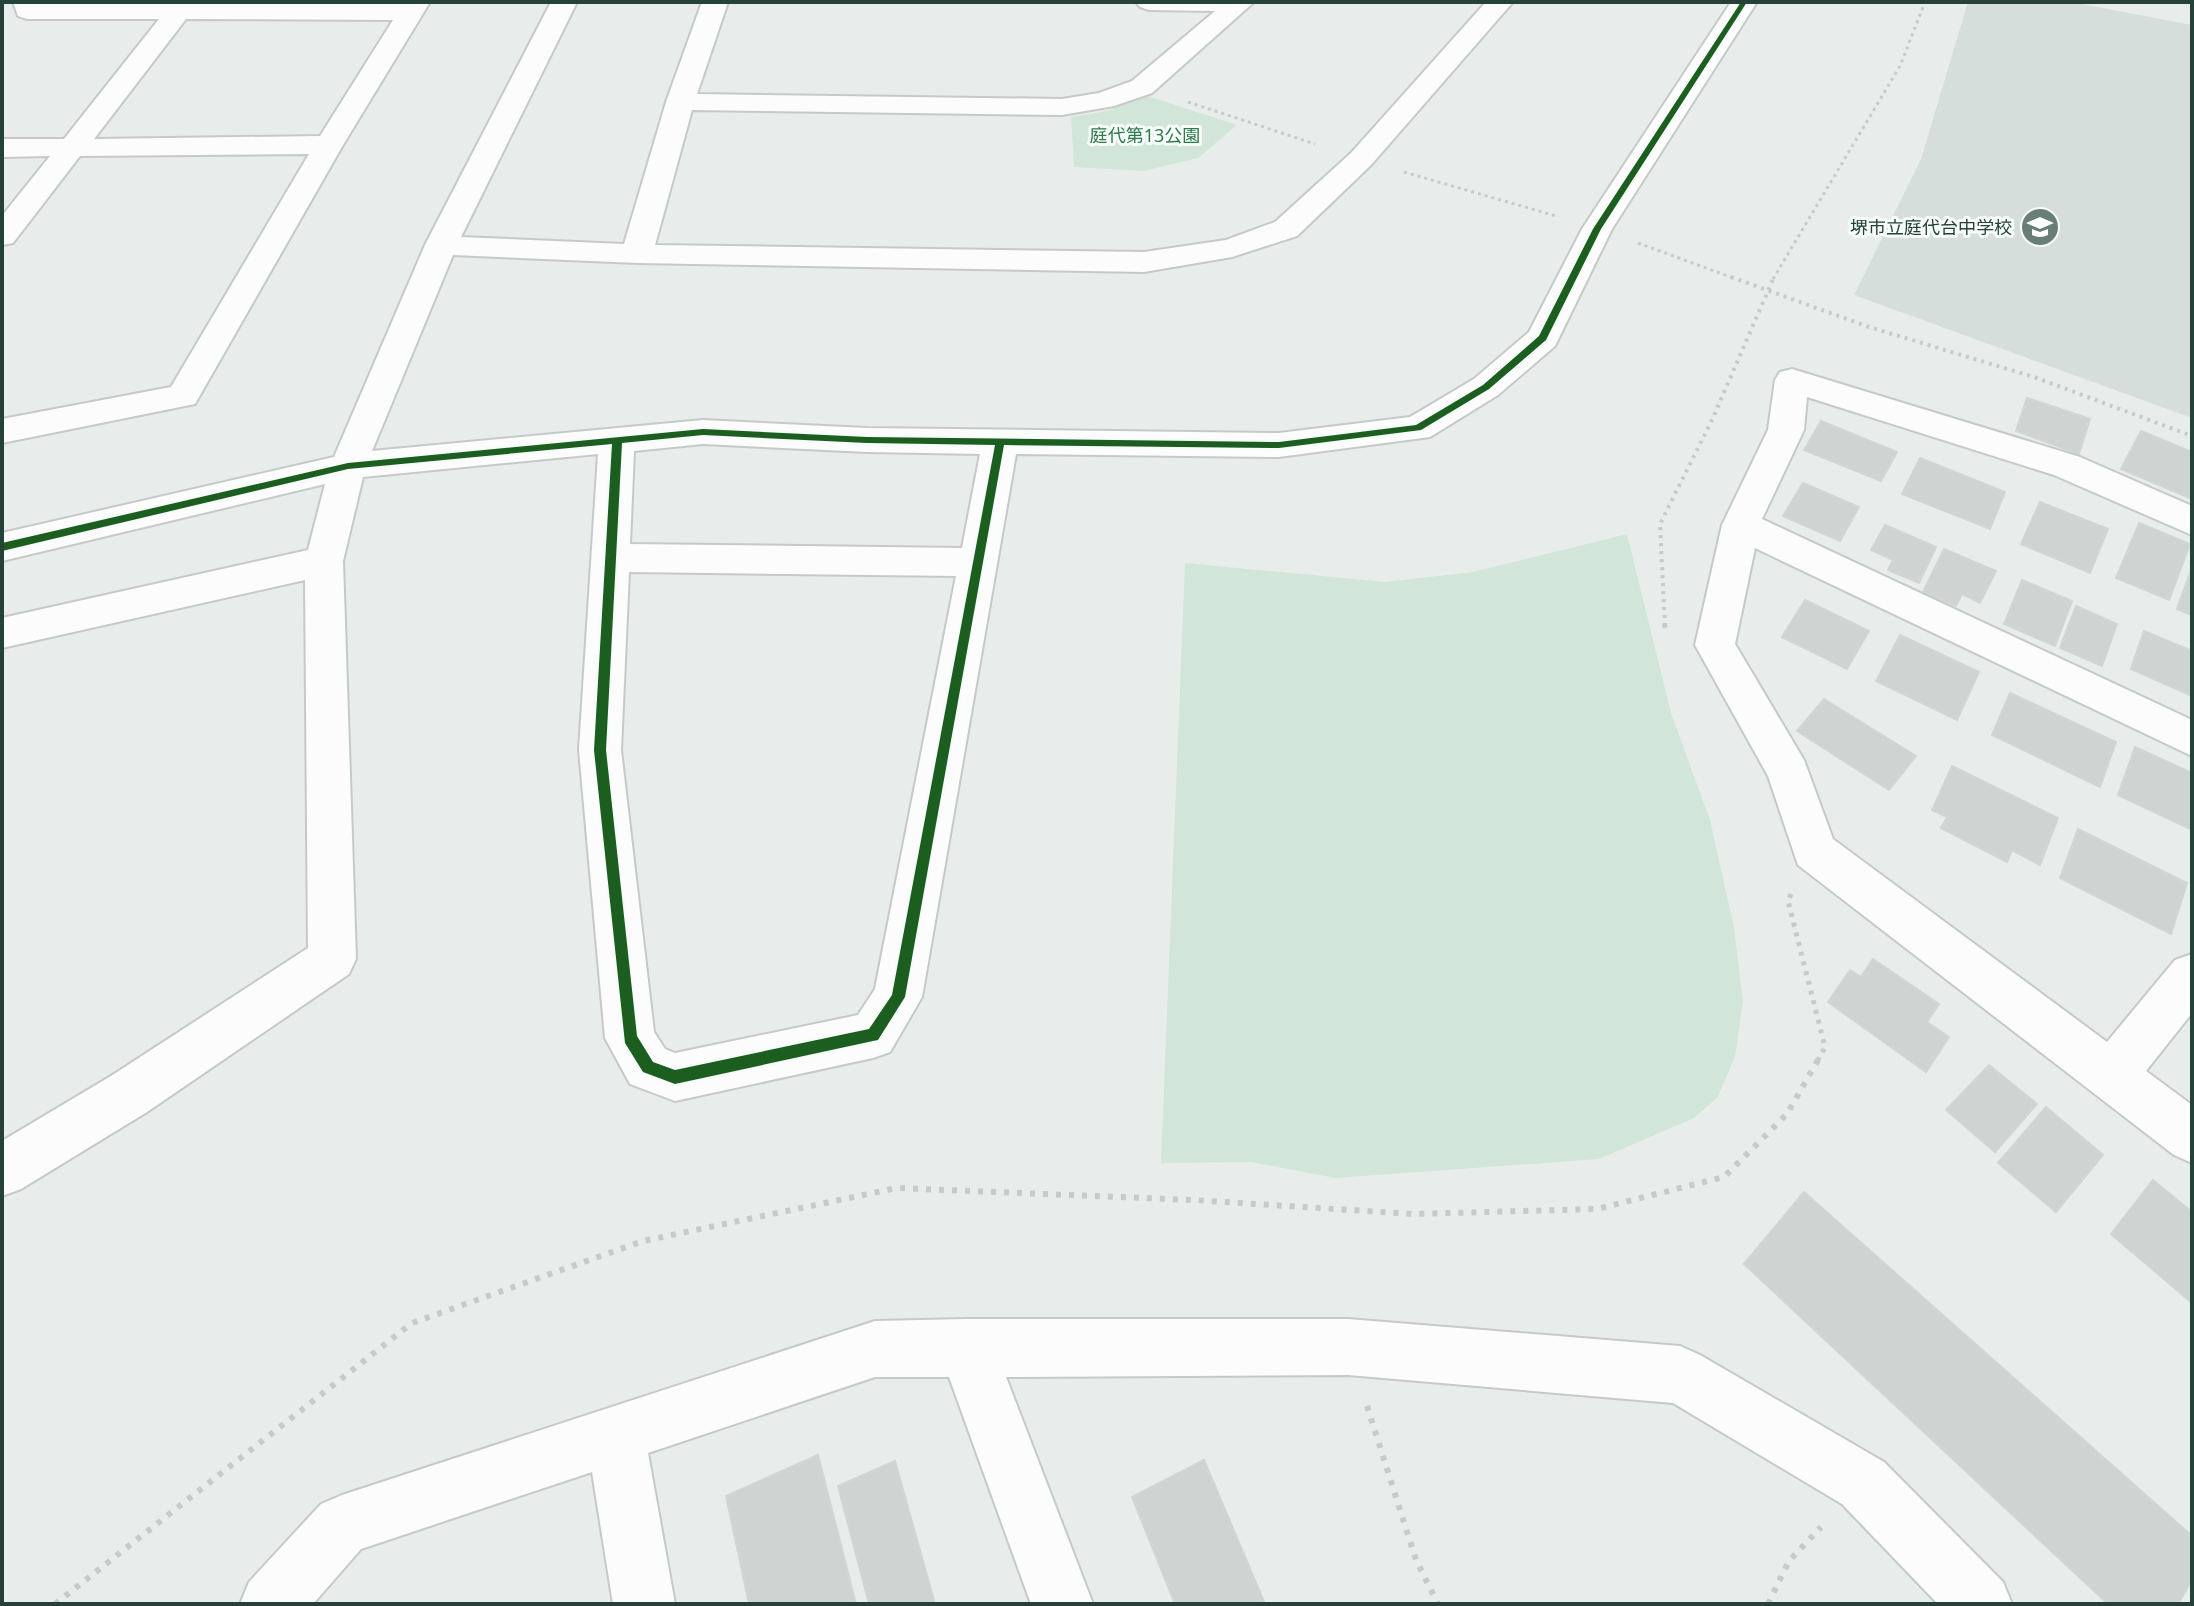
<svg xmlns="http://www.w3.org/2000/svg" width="2194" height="1606" viewBox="0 0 2194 1606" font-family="'Noto Sans','Noto Sans JP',sans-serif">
  <rect width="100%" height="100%" fill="#e8edeb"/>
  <path fill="#d6dedb" d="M1968 2H2071L2192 25V418L1854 295 1921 159Z"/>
  <path fill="#d1e6d8" d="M1148 96 1237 125 1198 158 1144 171 1074 167 1071 117 1107 111Z
    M1627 534 1671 713 1710 820 1734 927 1743 1002 1735 1057 1717 1098 1694 1118 1599 1159 1335 1178 1251 1162 1161 1163 1185 563 1385 582 1473 572Z"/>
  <path fill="#cfd4d2" stroke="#d1d6d4" stroke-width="2" d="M2027 398 2090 419 2079 454 2016 431Z
    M1821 421 1897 452 1881 481 1804 450Z
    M2141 431 2192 452V499L2121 469Z
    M1920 458 2005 492 1990 529 1902 494Z
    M1803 483 1859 507 1840 541 1783 516Z
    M2040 502 2108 529 2090 573 2021 544Z
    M2139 523 2190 544 2169 600 2116 578Z
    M1885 525 1936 547 1919 583 1888 570 1893 560 1871 550Z
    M1944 549 1996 571 1980 603 1962 594 1956 606 1923 592Z
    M2192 567V615L2177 609Z
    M2022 580 2072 601 2055 646 2004 624Z
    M1805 600 1869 631 1847 669 1782 637Z
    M2076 606 2117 624 2102 666 2060 648Z
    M2144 631 2192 651V696L2131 669Z
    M1900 635 1979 672 1957 720 1876 681Z
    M2010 693 2116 742 2100 787 1992 735Z
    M1824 699 1916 756 1889 790 1797 731Z
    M2135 747 2192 773V830L2118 795Z
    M1952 766 2058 818 2040 865 2012 850 2007 862 1941 828 1947 817 1932 810Z
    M2078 829 2187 883 2171 934 2060 878Z
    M1873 959 1939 1004 1927 1022 1949 1037 1926 1072 1828 1002 1850 970 1861 977Z
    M1989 1065 2037 1104 1995 1152 1946 1110Z
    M2046 1107 2103 1155 2056 1212 1998 1163Z
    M2153 1180 2192 1212V1303L2111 1234Z
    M1804 1192 2192 1536V1580L2178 1604H2108L1744 1264Z
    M818 1455 856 1604H749L726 1496Z
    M1204 1460 1265 1604H1175L1132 1497Z
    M895 1461 935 1604H869L838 1486Z"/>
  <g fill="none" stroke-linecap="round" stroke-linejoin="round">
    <g stroke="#c5cac8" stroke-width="4">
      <path id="minor" d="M13 2H430L343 145 195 404 2 443V419L171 387 309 154 80 156 13 243 2 245V216L50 156 2 157V139H64L159 19H27L18 16ZM186 19 393 20 320 136 94 139Z
        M551 2H577L461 237 624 244 666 102 702 2H728L697 94 1062 99 1099 93 1132 81 1215 11 1149 10 1140 7 1136 2H1254L1152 93 1114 106 1062 115 692 110 655 245 1144 252 1226 240 1275 222 1351 153 1486 2H1513L1371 165 1297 236 1232 257 1144 272 637 263 453 255 372 451 703 420 867 428 1279 433 1410 417 1474 379 1529 332 1582 229 1731 2H1757L1612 229 1555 346 1498 395 1430 437 1279 457 1016 454 922 997 890 1052 873 1058 675 1101 630 1084 605 1038 579 750 598 454 363 477 343 561 356 959 349 974 147 1112 21 1189 2 1196V1141L111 1076 308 948 305 580 2 648V618L308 550 325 484 2 561V533L334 457 425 245ZM703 444 867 452 980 454 962 548 630 544 634 451ZM629 572 956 576 875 989 858 1015 675 1053 665 1049 654 1032 621 750Z
        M1792 369 2080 457 2192 506V535L2054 475 1807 397 1804 430 1762 519 2192 720V756L1755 548 1735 644 1804 760 1833 839 2107 1042 2175 960 2192 954V1013L2146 1071 2192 1105V1163L2174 1155 1798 865 1768 776 1695 645 1722 525 1768 430 1775 380 1780 372Z
        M966 1319H1348L1680 1346 1700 1355 1884 1462 2003 1582 2012 1604H1938L1842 1504 1673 1403 1348 1375 1006 1377 1093 1604H1031L949 1377H875L648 1453 675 1604H613L592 1472 361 1549 313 1604H240L249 1582 321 1504 342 1495 875 1321Z"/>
    </g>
    <path stroke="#c3ccca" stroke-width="3" stroke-dasharray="3 4" stroke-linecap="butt" d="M1188 102 1315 144
      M1404 172 1556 216
      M1638 243 1736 279
      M1773 279 1900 66 1925 2"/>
    <path stroke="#c3ccca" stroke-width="4" stroke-dasharray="3 5" stroke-linecap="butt" d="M1731 277 1866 326 2037 378 2192 436
      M1665 626 1660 524 1712 420 1774 277"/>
    <path stroke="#c3ccca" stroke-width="5" stroke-dasharray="4 6" stroke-linecap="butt" d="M1664 624 1667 631
      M1791 894 1788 901 1825 1047 1817 1062"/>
    <path stroke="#c3ccca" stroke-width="6" stroke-dasharray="5 8" stroke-linecap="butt" d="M1367 1406 1416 1560 1438 1604
      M55 1604 412 1323 643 1241 897 1188 1193 1200 1413 1214 1597 1209 1724 1177 1787 1114 1818 1060
      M1768 1604 1789 1561 1821 1527"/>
    <use href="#minor" fill="#fcfcfc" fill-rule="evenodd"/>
    <g stroke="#f7fbf9" stroke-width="5">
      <path id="cycleway" d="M1741 2H1747L1601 229 1546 340 1489 389 1421 430 1279 448 1004 445 905 997 878 1040 873 1041 675 1084 643 1072 625 1043 594 750 612 444 348 469 2 551V543L348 463 703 429 867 437 1279 442 1416 425 1483 385 1539 336 1593 229ZM703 435 867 443 995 445 892 995 869 1029 675 1070 653 1062 637 1036 606 750 622 443Z"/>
    </g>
    <use href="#cycleway" fill="#1b5e20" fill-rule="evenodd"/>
  </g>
  <defs>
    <g id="school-disc" transform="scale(2)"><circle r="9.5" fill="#697e78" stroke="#f7fbf9"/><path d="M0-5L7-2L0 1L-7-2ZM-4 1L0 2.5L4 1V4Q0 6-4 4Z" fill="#fff"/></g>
  </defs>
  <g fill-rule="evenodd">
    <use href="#school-disc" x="2040" y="227"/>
  </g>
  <g text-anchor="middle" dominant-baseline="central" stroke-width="6" stroke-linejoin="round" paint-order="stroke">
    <g font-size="18" fill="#2d7a4b" stroke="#f7fbf9">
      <text x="1145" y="135">庭代第13公園</text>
    </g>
    <g font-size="18" fill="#24423a" stroke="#f7fbf9" text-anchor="end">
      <text x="2012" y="227">堺市立庭代台中学校</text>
    </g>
  </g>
  <rect width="2194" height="1606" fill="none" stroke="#24423a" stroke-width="8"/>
</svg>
